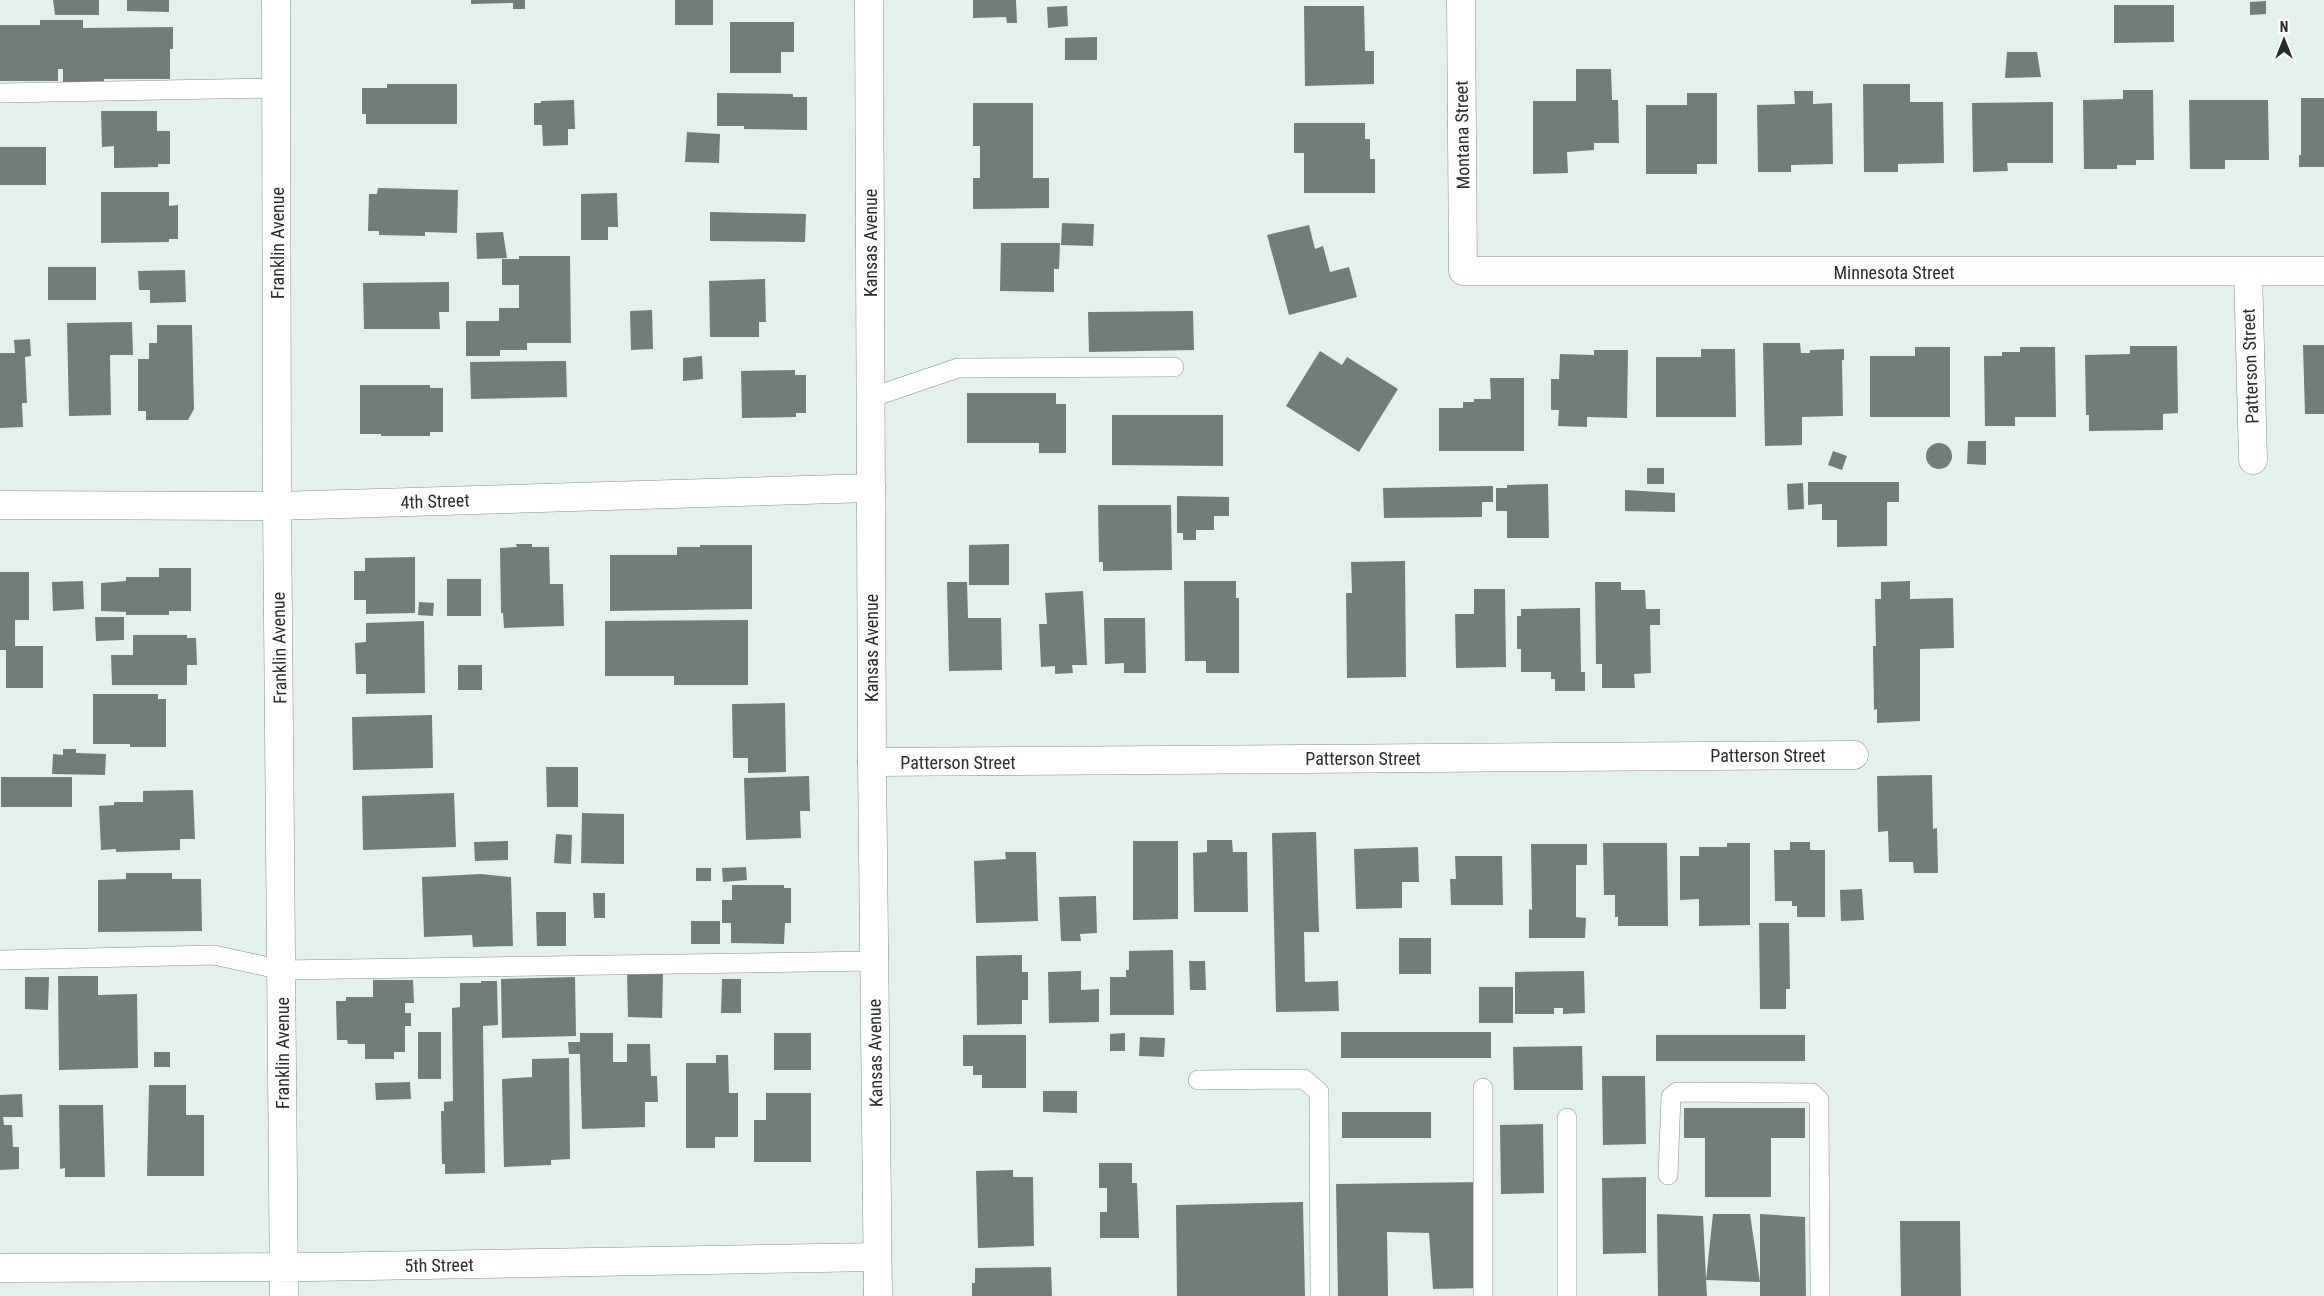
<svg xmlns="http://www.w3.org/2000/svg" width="2324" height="1296" viewBox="0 0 2324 1296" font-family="'Roboto Condensed',sans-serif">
  <rect width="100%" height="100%" fill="#e3f0ee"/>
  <path fill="#727d7b" d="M53 0H99V15H55Z
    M127 0H169V12L127 11Z
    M471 0H525V9H513V3L471 4Z
    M675 0H713V25H675Z
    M973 0H1016L1017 23H1007L1006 17 973 18Z
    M2266 1V14L2250 15V2Z
    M2114 5H2174V42L2114 43Z
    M1067 6 1068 26 1048 28 1047 7Z
    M1304 6H1364L1365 51H1374V84L1305 86Z
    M40 20H83V28L173 27V49H170V79H104V84H63V69H58V81H0V25H40Z
    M730 22H794V52H781V73H730Z
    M1097 37V60H1065V38Z
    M2007 52H2037L2041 77 2005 78Z
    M1576 69H1611L1612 100H1618L1619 143H1594V150L1567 152 1568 173 1533 174V101H1576Z
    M387 84H457V124H366V114H362V88H387Z
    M1863 84H1910V102H1943L1944 163 1898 164V172H1864Z
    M2123 90H2153L2154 160H2136V165H2117V169H2084L2083 100 2123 99Z
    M1794 91H1813V104L1832 103 1833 164 1791 165V172H1758L1757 105 1795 104Z
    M717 93 793 94V97H807V130L744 129V126H717Z
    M1687 93H1717V164H1697V174H1646V105H1687Z
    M2301 98H2324V167H2299V155H2301Z
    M574 100 575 129H568V145L543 146 542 125H534V103H541V101Z
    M2189 100H2268L2269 160H2225V169H2190Z
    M2053 102V163H2007L2008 171 1973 172 1972 103Z
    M973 103H1033V178H1049V208L973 209V178H980V146H973Z
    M101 111H157V131H170V164H158V167L114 168V146L102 147Z
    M1294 123H1365V139H1370V159H1375V193H1304V153H1294Z
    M687 132 720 134 719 163 685 162Z
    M0 147H46V185H0Z
    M378 188 458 190 457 233 425 232V236L379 235V231H368L369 194H377Z
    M101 192H169V206L178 205V239H169V242L101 243Z
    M617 193 618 227H608V240H581V194Z
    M710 212 806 214 805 242 710 241Z
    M1062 223 1094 224 1093 246 1061 245Z
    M1309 225 1315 249 1323 246 1330 272 1349 267 1357 297 1289 315 1267 235Z
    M503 232 507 258 477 259 476 233Z
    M1001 243H1060L1059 269H1054V292L1000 291Z
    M519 256H570L571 343H527V350H500V356H466V321H499V308H519V285H502V259H519Z
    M48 267H96V300H48Z
    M185 270 186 302 150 303V290H139L138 271Z
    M765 279 766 322H759V337H710L709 281Z
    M449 282V312H439L440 329H364L363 283Z
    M652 310 653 349 631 350 630 311Z
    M1193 311 1194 350 1089 352 1088 312Z
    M132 322 133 355H110L111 415 69 416 67 323Z
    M157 325H192L194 409 188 420H146V411H138V359H149V343H157Z
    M30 339 31 356 25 357 27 403H22L23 427 0 428V353H15L14 340Z
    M1763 343H1800L1801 353H1810V350L1844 349V360H1842L1843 416 1802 417V445L1765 446Z
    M2303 345H2324V414H2305Z
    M2130 346H2177L2178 413 2163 414V430L2089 431V415H2086L2085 355 2130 354Z
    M1915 347H1950V417H1870V356H1915Z
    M2020 347H2055L2056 417H2015V426H1985L1984 356H2002V352H2020Z
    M1701 349H1735L1736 417H1656V357H1701Z
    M1594 350H1628L1627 418 1587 417V427L1558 426 1559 410H1551V379H1559L1560 354 1594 355Z
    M1320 351 1342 365 1347 357 1398 389 1359 452 1286 406Z
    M702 356 703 379 683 381V358Z
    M566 361 567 397 471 399 470 362Z
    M795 370V375H806V413H796V417L742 418 741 371Z
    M1490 378H1524V451H1439V408H1463V402H1474V399H1491Z
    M360 385H430V388H443V432H430V436H381V434H360Z
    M967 393H1056V404H1066V453H1039V443H967Z
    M1112 415H1223V466L1112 465Z
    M1968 441H1986V465L1967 464Z
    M1926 456a13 13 0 1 1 26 0a13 13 0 1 1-26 0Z
    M1833 451 1847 456 1842 470 1828 465Z
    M1647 468H1664V484H1647Z
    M1808 482H1899V502H1887V546L1837 547V520H1822V504L1808 505Z
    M1803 483 1804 509 1788 510 1787 484Z
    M1548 484 1549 538H1507V511H1496V488H1507V485Z
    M1493 486V502H1482V517L1384 518 1383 488Z
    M1625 490 1675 493V512L1625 511Z
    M1177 496 1229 497V516H1214V530H1196V540H1183V533H1177Z
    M1098 505H1171L1172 570 1103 571V562H1099Z
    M516 544H532V547H549L550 584H563L564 626 504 628 503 613H501L500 548 517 547Z
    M1009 544V585H969V545Z
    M700 545H752V609L610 611V555H677V547H700Z
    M415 557V613L366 614V600H354V571H365V558Z
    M1405 561 1406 677 1347 678 1346 593H1352L1351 562Z
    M159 568H191V611H169V615H126V612L101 611V583L126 581V577H159Z
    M0 572H29V620H15V646H43V688H6V650H0Z
    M447 579H481V616H447Z
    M83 581 84 609 53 611 52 582Z
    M1184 581H1236V598H1239V673H1206V661H1185Z
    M1910 581V599L1953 598 1954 648 1920 649V721L1877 723V709L1874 710 1873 646H1876L1875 599H1881V582Z
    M947 582H967L968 618H1001L1002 670 949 671Z
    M1595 582H1621V590H1645L1646 609H1660V625H1650L1651 673 1634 674 1635 688H1602V664H1596Z
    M1474 589H1505L1506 667 1456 668 1455 614H1474Z
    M1083 591 1087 665H1072L1073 673 1055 674V666L1041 667 1039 624H1047L1045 593Z
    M419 602 434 603 433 616 418 615Z
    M1580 608 1581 672H1585V691H1555V679H1551V672H1521V649H1517V616H1521V609Z
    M95 617H124V640L96 641Z
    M1104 618H1145L1146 673H1124V663L1105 664Z
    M748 620V685H674V676H605V621Z
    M424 621 425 693 366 694V674H356L355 643 366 642V623Z
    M133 635H187V638H196L197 665H187V685H112L111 655H133Z
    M458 665H482V690H458Z
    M93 694H158V699H166V747H130V744H93Z
    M785 703 786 772 748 773V758H733L732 704Z
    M432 715 433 768 353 770 352 717Z
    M63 749H76V753L106 754 105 775 52 774 53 754 63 755Z
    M546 767H578V807H547Z
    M1932 775 1933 829 1937 828 1938 873H1914L1913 862H1889L1888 831 1878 832 1877 776Z
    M809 776 810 811H800L801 838 746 840 744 778Z
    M1 777H72V807H1Z
    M193 790 195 839H180V850L116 852V849L101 850 99 806 114 805V802H143V791Z
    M454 793 456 847 363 850 362 796Z
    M582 813 624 814V864L581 863Z
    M1316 832 1319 932H1304L1305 982 1338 981 1339 1011 1276 1012 1272 833Z
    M556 834 572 835 571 864 554 863Z
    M1207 840H1232L1233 852H1247L1248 912H1194L1193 853 1207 852Z
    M508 841V860L475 861 474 842Z
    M1133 841H1178V919L1133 920Z
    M1790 842H1810V850H1825V917H1797V906H1792V901H1775L1774 850H1790Z
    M1603 843H1667L1668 926H1618V917H1615V895H1604Z
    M1727 843H1750V925L1699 926V899L1680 900V856H1699V847H1727Z
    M1531 844H1587V865H1576V917L1586 918 1585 938H1529V909L1532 910Z
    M1418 847 1419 882H1402V908L1356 909 1354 849Z
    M1005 852H1036L1038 921 976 923 974 861 1006 859Z
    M1455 856H1502L1503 905H1451L1450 879H1456Z
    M746 867 747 880 723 882 722 868Z
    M696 868H711V881H696Z
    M126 873H172V879H201L202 931 98 932V880L126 879Z
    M481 874 511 877 513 946 473 947 472 935 424 937 422 877Z
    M732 885H784V888H791V923H785L784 944 731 943V923H722V900H732Z
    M1862 889 1864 920 1841 921 1840 890Z
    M593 893H605V918H594Z
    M1096 896 1097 933 1080 934 1081 941H1061L1059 897Z
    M536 912H566V946H537Z
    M691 921H720V944H691Z
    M1759 923H1789L1790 989H1786V1009H1760Z
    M1399 938H1431V974H1399Z
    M1173 950 1174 1015H1110V977H1126V970H1129V951Z
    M1022 955V972H1028V1000H1022V1024L977 1025 976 956Z
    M1189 961H1205L1206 990H1190Z
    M1081 971V990L1099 989V1022L1049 1023 1048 972Z
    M1584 971 1585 1013 1563 1014V1008H1554V1014H1515V972Z
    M627 972 663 973 662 1018 628 1017Z
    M58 976H98V995L137 994 138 1068 59 1070Z
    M25 977H49L48 1010 25 1009Z
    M575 977 576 1036 502 1038 501 979Z
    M722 979H741V1013H721Z
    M373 980H413L414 1003H405V1013H411V1026H405V1052H394V1059H365V1044H348L347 1040H337L336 1001H346V997H373Z
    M481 981H497L498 1025 483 1026 485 1173 445 1174V1164H442L441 1111H444V1102L453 1101 452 1008 460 1007V983H481Z
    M1479 987H1513V1023H1479Z
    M418 1032H441V1079H418Z
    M1341 1032H1491V1058H1341Z
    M580 1033H613V1062H627V1044H650L651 1076H657L658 1102H645V1127L582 1129 580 1054H569L568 1042H580Z
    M774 1033H811V1070H774Z
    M1125 1033V1051H1110V1034Z
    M963 1035H1026V1088H982V1075H973V1066H963Z
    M1656 1035H1805V1061H1656Z
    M1140 1037 1165 1038 1164 1057 1139 1056Z
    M1582 1046 1583 1090H1514L1513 1047Z
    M154 1052H170V1067H154Z
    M716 1055H728L729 1093H738V1137H715V1148H686V1063H716Z
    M569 1058 570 1159 551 1160V1165L504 1167 502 1079 532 1077V1059Z
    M1602 1076H1645L1646 1144 1603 1145Z
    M410 1082 411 1099 376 1100 375 1083Z
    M149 1085H186V1115H204V1176H147Z
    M1043 1091H1077V1113L1043 1112Z
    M766 1093H811V1162H754V1120H766Z
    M22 1094 23 1117H3L4 1125H12L13 1147H19V1169L0 1170V1095Z
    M59 1105H103L105 1177H65V1168L60 1169Z
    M1684 1108H1805V1138H1771V1197H1705V1138H1684Z
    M1342 1112H1431V1138H1342Z
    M1543 1124 1544 1193 1501 1194 1500 1125Z
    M1099 1163H1132V1183H1137L1139 1238H1100V1212H1107V1188H1099Z
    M1013 1170V1177H1033L1034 1246 978 1248 976 1171Z
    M1646 1177V1253L1603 1254 1602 1178Z
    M1483 1182V1288L1433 1289 1429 1233 1387 1232 1388 1296H1338L1336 1184Z
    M1303 1202 1305 1296H1177L1176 1205Z
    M1657 1214 1703 1216 1706 1280 1713 1214H1750L1760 1282 1706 1280 1707 1296H1658Z
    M1760 1214 1805 1217 1806 1296H1760Z
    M1900 1221H1960L1961 1296H1901Z
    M1051 1267 1052 1296H972V1283H975V1268Z"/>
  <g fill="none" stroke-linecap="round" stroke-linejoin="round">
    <g stroke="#838f8d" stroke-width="20">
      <path id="service" d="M1 93 276 88
        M870 398 958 368 1174 367
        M0 960 214 955 282 970 874 961
        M1198 1080 1304 1079 1319 1092 1320 1296
        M1483 1088V1296
        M1567 1118V1296
        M1668 1175 1671 1097 1677 1092 1812 1093 1819 1100 1820 1296"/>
    </g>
    <g stroke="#838f8d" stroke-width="29">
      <path id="minor" d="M276 0 277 506 284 1296
        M1461 0 1463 271H2324
        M2248 272 2253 460
        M0 505 277 506 871 488
        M872 762 1854 755
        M0 1268 313 1267 877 1257"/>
    </g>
    <g stroke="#838f8d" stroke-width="29">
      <path id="tertiary" d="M869 0 872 762 878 1296"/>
    </g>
    <use href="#service" stroke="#fff" stroke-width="19"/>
    <use href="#minor" stroke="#fff" stroke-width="28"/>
    <use href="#tertiary" stroke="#fff" stroke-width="28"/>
  </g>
  <g text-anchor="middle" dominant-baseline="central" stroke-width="4.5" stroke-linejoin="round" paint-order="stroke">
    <g font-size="18" fill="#282d2c" stroke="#fff">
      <text transform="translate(1462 135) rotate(-91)">Montana Street</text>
      <text transform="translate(277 243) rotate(-90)">Franklin Avenue</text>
      <text transform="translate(870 243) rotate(-90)">Kansas Avenue</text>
      <text x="1894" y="272">Minnesota Street</text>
      <text transform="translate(2250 366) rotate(-92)">Patterson Street</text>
      <text transform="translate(435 501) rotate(-2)">4th Street</text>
      <text transform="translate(279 648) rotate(-91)">Franklin Avenue</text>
      <text transform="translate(871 648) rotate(-90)">Kansas Avenue</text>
      <text x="1768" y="755">Patterson Street</text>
      <text x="1363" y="758">Patterson Street</text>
      <text x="958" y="762">Patterson Street</text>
      <text transform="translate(282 1053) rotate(-90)">Franklin Avenue</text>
      <text transform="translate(875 1053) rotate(-91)">Kansas Avenue</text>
      <text transform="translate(439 1265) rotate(-1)">5th Street</text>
    </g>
  </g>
  <g transform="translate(2284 40)" stroke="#ffffff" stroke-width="4" paint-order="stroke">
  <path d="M0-4L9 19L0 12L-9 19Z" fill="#282d2c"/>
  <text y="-8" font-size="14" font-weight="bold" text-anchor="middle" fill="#282d2c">N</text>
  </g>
</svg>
